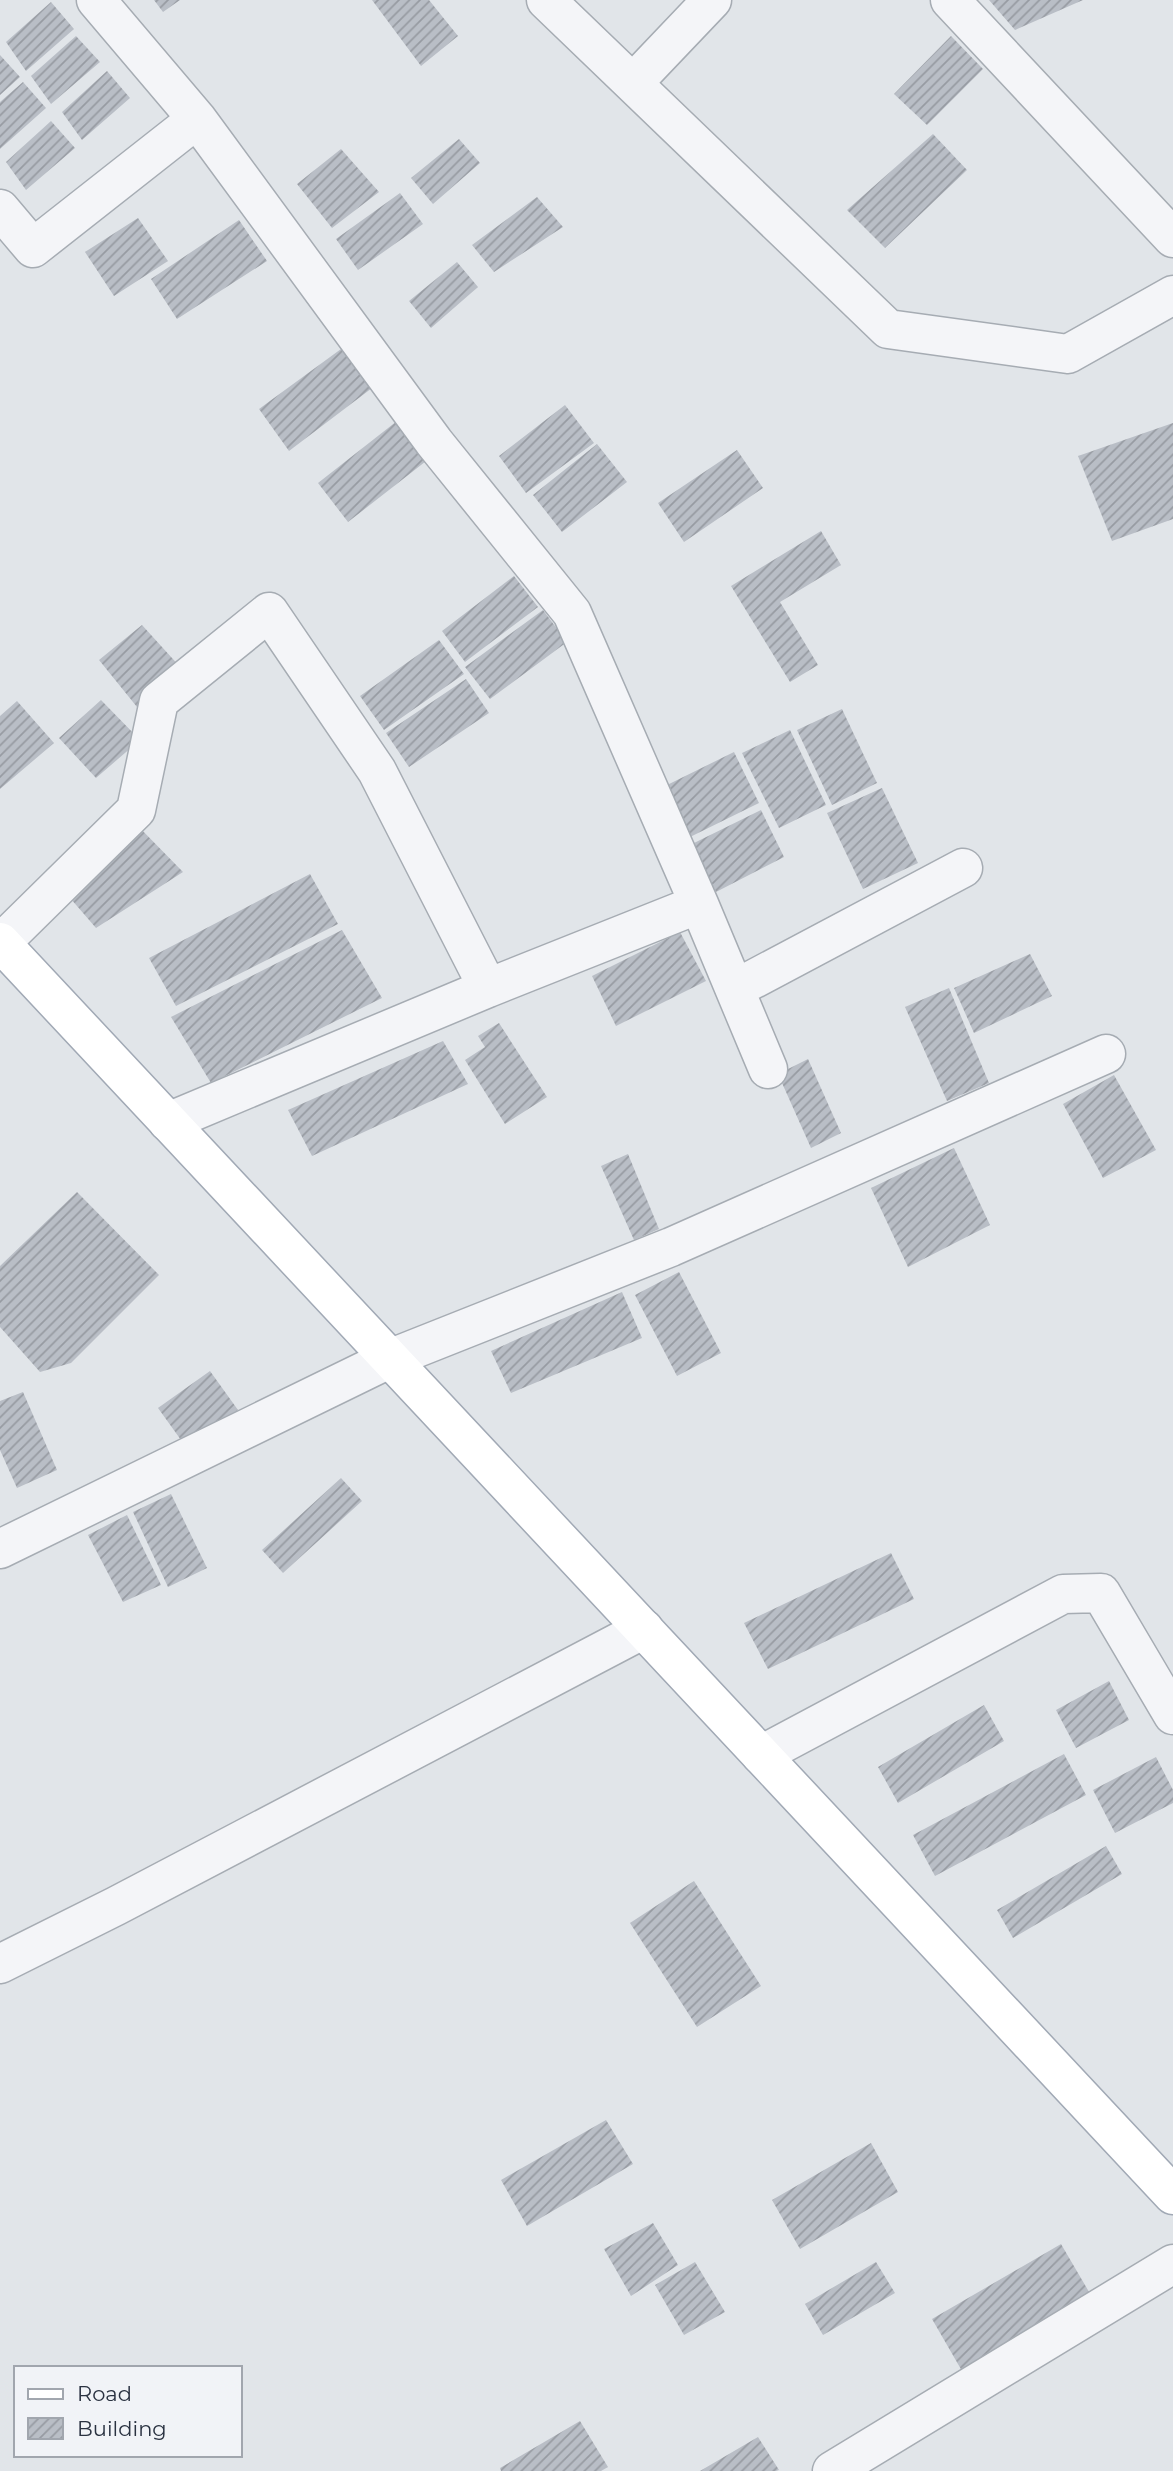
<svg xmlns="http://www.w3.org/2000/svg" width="1173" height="2471" viewBox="0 0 1173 2471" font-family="Montserrat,sans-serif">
  <defs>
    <pattern id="building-hatch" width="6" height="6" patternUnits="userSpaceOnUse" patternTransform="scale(1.75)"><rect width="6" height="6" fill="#b9bec6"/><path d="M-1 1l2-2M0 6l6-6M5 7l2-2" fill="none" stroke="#979ba2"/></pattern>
  </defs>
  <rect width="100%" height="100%" fill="#e1e5e9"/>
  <path fill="url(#building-hatch)" d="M154 0H180L163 12Z
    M372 0H429L458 36 421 66Z
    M989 0H1083L1015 30Z
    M51 2 74 29 26 71 6 42Z
    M76 36 100 62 51 104 31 76Z
    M951 36 983 69 927 125 894 94Z
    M0 55 20 77 0 95Z
    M107 71 130 98 82 140 62 112Z
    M23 82 46 108 0 149V102Z
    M51 121 75 148 26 190 6 162Z
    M933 134 967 170 885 248 847 210Z
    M459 139 480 163 433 204 411 178Z
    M341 149 379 192 332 228 297 184Z
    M400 193 423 224 358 270 336 239Z
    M537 197 563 227 494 272 472 245Z
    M138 218 168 261 114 296 85 252Z
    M239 220 267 261 177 319 151 279Z
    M457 262 478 287 431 328 409 301Z
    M341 349 372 388 289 451 259 409Z
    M565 405 594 443 526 493 499 456Z
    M397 421 430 458 348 522 318 483Z
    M1173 423V519L1112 541 1078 456Z
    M597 444 627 482 562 532 533 495Z
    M737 450 763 488 684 542 658 503Z
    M821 531 841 565 780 602 818 665 790 682 731 586Z
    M514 576 538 607 465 662 442 631Z
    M543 610 567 642 490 699 465 667Z
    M142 625 182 669 137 707 99 660Z
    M439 640 464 674 384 730 360 696Z
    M466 679 489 713 409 767 386 733Z
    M101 700 140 740 96 778 59 738Z
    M17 701 54 743 0 789V716Z
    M842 709 877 783 832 805 797 730Z
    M790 730 826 805 779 828 742 753Z
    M734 752 759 803 690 837 665 786Z
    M882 788 918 863 863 889 827 813Z
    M761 810 784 857 716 892 692 844Z
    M135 823 183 872 96 928 64 891Z
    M310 874 338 924 176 1006 149 958Z
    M342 930 382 998 211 1083 171 1017Z
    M680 932 706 981 616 1026 592 976Z
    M1030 954 1052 996 974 1033 954 988Z
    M949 988 989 1083 947 1101 905 1007Z
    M499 1023 547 1097 505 1124 465 1060 485 1047 478 1036Z
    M443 1041 468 1084 312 1156 288 1110Z
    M808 1059 841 1133 811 1148 778 1074Z
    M1114 1075 1156 1150 1103 1178 1063 1104Z
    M954 1148 990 1225 908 1267 871 1188Z
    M628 1154 659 1229 634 1240 601 1166Z
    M77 1192 159 1275 71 1363 40 1372 0 1327V1266Z
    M679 1272 721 1353 677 1376 635 1295Z
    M622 1292 642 1338 511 1393 491 1351Z
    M210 1371 238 1410 186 1447 158 1408Z
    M23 1392 57 1470 17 1488 0 1450V1401Z
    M341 1478 362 1501 283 1573 262 1550Z
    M171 1494 207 1568 168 1587 133 1512Z
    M127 1515 161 1585 123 1602 88 1535Z
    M891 1553 914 1599 768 1669 744 1623Z
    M1109 1681 1129 1720 1076 1748 1056 1710Z
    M984 1705 1004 1741 898 1803 878 1767Z
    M1064 1754 1086 1795 935 1876 913 1835Z
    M1156 1757 1173 1790V1803L1115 1833 1093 1790Z
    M1106 1846 1122 1874 1013 1938 997 1910Z
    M694 1881 761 1986 697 2027 630 1923Z
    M606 2120 633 2164 527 2226 501 2180Z
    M871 2143 898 2192 800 2249 772 2200Z
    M653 2223 678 2265 631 2296 604 2249Z
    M1061 2244 1092 2297 962 2371 932 2319Z
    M695 2262 725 2312 684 2335 655 2285Z
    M876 2262 895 2293 823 2335 805 2304Z
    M580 2421 608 2467 601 2471H501L500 2468Z
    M758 2437 779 2470 776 2471H700Z"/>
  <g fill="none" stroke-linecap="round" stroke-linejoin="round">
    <g stroke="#a6acb3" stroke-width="41">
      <path id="minor" d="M546 0 888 329 1068 354 1173 295
        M950 0 1173 238
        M633 83 712 0
        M0 209 33 248 197 119 96 0
        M699 904 768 1069
        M1 943 136 810 159 701 269 612 377 771 488 988 699 904 572 613 434 442 197 119
        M735 989 963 868
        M168 1122 488 988
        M0 1549 389 1359 671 1247 1106 1054
        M761 1755 1063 1594 1101 1593 1173 1715
        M0 1964 116 1906 644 1629
        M832 2471 1173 2264"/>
    </g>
    <g stroke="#a1a9b5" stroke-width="41">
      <path id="major" d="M0 942 1173 2195"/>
    </g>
    <use href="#minor" stroke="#f4f5f8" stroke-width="38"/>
    <use href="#major" stroke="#fff" stroke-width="38"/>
  </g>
  <rect x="14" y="2366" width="228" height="91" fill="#f1f3f7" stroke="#a1a6ae" stroke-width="2"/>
  <rect x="28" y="2389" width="35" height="10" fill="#ffffff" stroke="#a1a6ae" stroke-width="2"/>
  <text x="77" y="2401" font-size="21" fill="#2a3241">Road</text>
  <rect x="28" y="2418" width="35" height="21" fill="url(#building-hatch)" stroke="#a1a6ae" stroke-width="2"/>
  <text x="77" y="2436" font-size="21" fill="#2a3241">Building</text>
</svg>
